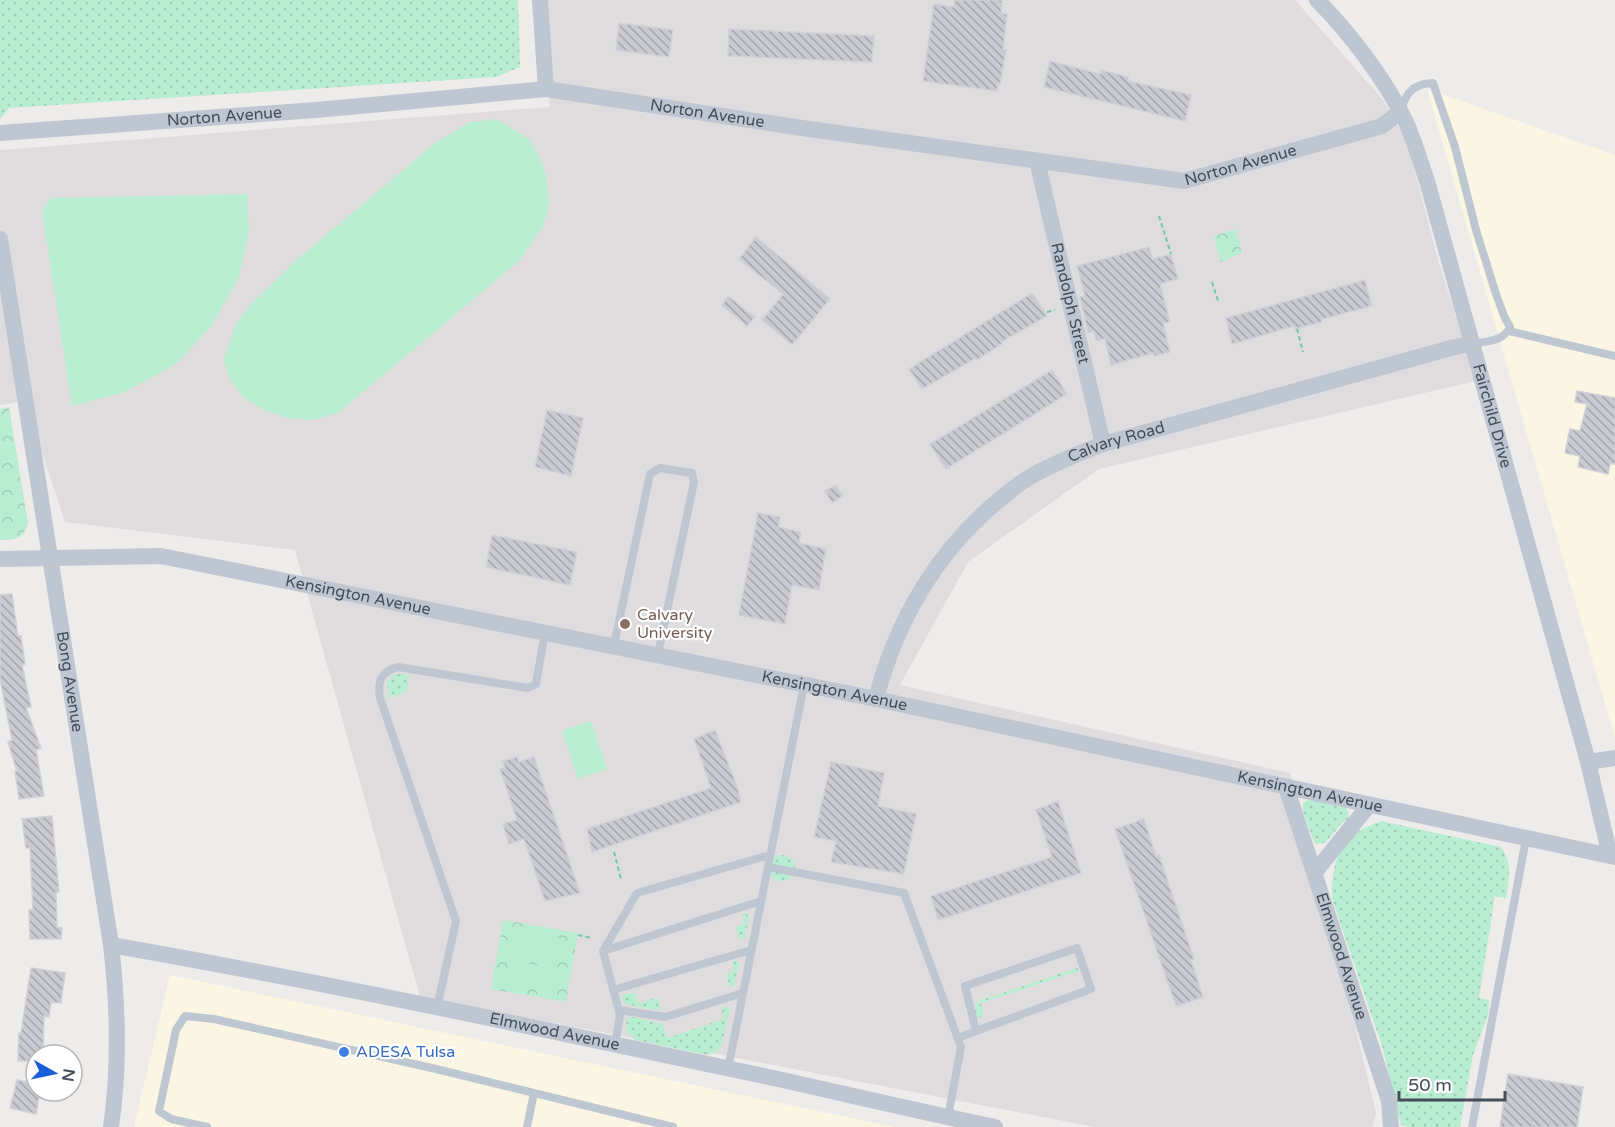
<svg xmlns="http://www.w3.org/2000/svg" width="1615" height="1127" viewBox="0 0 1615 1127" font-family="'Varela Round',sans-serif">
  <defs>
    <pattern id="grass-dots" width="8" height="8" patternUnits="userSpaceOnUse" patternTransform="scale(1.5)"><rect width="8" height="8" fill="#b8edd1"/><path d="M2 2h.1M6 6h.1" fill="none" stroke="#9fcdb6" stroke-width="1.8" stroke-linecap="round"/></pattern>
    <pattern id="forest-crowns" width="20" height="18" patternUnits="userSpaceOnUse" patternTransform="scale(1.5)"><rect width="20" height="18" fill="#b8edd1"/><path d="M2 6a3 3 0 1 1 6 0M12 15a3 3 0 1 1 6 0" fill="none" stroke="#9fcdb6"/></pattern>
    <pattern id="building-back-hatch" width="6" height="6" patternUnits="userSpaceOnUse" patternTransform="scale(1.5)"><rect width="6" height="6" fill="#c8cad0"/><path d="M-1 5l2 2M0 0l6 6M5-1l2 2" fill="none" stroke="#a4a6ac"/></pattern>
  </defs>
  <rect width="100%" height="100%" fill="#eeebeb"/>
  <path fill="#fbf6e3" d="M1427 89 1615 155V738Z
    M170 975 894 1127H134Z"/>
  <path fill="#dfdcdd" d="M548 0H1295L1384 101 1407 142 1439 263 1476 381 1099 469 968 562 900 685 1290 773 1303 814 1376 1112 1373 1127H1095L420 997 295 550 65 522 25 401 0 405V150L549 107Z"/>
  <path fill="url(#grass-dots)" d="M0 0H518L520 67 496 77 9 108 0 119Z
    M397 674 409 675 407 691 389 698 387 682 393 675Z
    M1310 799 1346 808 1349 813 1348 819 1341 824 1325 843 1315 844 1303 813V803Z
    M1381 821 1501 847C1513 864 1509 878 1506 898L1495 896 1479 998 1489 1000 1488 1015 1473 1055 1460 1127H1407L1401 1125 1383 1049 1332 899C1331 874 1336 845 1359 831 1365 827 1374 824 1381 821Z
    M769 868a13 13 0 1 1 26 0a13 13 0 1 1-26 0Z
    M746 913 749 917 745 937 742 940 739 939 736 927 744 923 743 914Z
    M736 960 739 964 734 986 730 987 726 975 734 971 732 962Z
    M1077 968 1079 971 981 1003 984 1015 978 1018 974 1014 977 1004 979 1001Z
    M627 993 635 994 639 1004 657 997 660 1007 657 1010 625 1004 623 1001V995Z
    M725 1006 730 1008 721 1047 716 1052 708 1055 635 1040 626 1032 627 1018 634 1017 662 1024 667 1038 724 1019 722 1010Z"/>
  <path fill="url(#forest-crowns)" d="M1236 229 1242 253 1220 262 1214 236Z
    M9 407 28 523C24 539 15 540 0 540V409Z
    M503 920 578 933 566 1002 491 989Z"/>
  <path fill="#b8edd1" d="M497 119 529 139 539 157 545 171 549 202 544 225 519 261 338 413 312 420 287 418 267 411 244 398 228 377 224 359 236 324 252 303 299 258 434 144 470 122Z
    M247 194 249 231 239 276 213 324 176 364 125 392 72 406 42 211 51 198Z
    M591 721 607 769 578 779 562 731Z
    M514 930 563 939 560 962 510 953Z
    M508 961 558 969 554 992 504 984Z"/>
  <path fill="url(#building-back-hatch)" stroke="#cfd1d7" stroke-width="1.5" d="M955 0H1002L1001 14H1007L1003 50H1006L1000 85 998 84 997 91 923 81 934 4 954 7Z
    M619 23 673 30 669 57 616 50Z
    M729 29 874 36 872 62 728 56Z
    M1050 61 1100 74 1101 70 1128 77V81L1191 95 1185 121 1044 87Z
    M756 237 830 299 792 345 762 320 783 294 739 259Z
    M1149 247 1153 259 1171 254 1178 279 1160 284 1170 322 1163 323 1170 352 1154 356V353L1111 365 1105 339 1096 341 1094 331 1088 333 1080 297 1085 296 1077 266Z
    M1365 280 1372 306 1322 319V322L1295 329 1294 326 1232 344 1226 318Z
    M1032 293 1047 316 1001 342 1002 344 977 360 976 358 922 389 909 369Z
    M728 296 755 317 747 326 722 305Z
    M1052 370 1067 394 946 469 930 444Z
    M1577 391 1615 398V464H1610L1608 474 1578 467 1580 456 1565 453 1570 429 1580 431 1587 404 1575 402Z
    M547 410 583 418 571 476 535 467Z
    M836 485 843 496 832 503 825 491Z
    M758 513 780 517 778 527 801 532 799 543 826 549 819 590 792 585 785 624 739 615Z
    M492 535 577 552 570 585 486 567Z
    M12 594 18 636H21L25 664 22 665 31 707 26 708 41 748 36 750 44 796 19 799 15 771H17L8 742 12 740 0 679V595Z
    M715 730 737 786 741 802 592 852 587 829 711 788 694 739Z
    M517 757 519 762 534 757 580 893 545 901 524 839 509 844 503 824 517 820 500 769 505 767 502 761Z
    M831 762 884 773 878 806 916 814 904 874 831 862 836 841 814 837Z
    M1058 801 1081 873 938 920 931 896 1052 857 1036 810Z
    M52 816 59 892H56L57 927 62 928 61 939H30L29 910H33L30 848H26L22 819Z
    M1144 819 1156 856 1159 855 1194 959 1191 960 1203 997 1176 1006 1115 829Z
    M31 968 65 973 61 1003 51 1002 49 1017 44 1016 43 1055H36V1061H18L19 1033H21Z
    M1508 1074 1583 1087 1577 1127H1500Z
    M17 1080 36 1084V1091H40L36 1114 10 1108Z"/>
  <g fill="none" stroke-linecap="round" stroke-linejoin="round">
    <path stroke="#71caa5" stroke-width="2" stroke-dasharray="4.5 3" stroke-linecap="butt" d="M1159 216 1171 254
      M1212 282 1218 301
      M1047 312 1055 310
      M1297 329 1303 352
      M614 852 621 879
      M578 935 592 938"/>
    <path stroke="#bec6d1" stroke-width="8" d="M1401 109C1407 91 1414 84 1433 83L1455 147 1476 230 1496 294 1504 316 1510 327C1504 341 1487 342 1473 343
      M1509 331 1615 356
      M614 645 650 474 660 468 692 473 694 482 658 654
      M768 867 904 893 961 1047 948 1117
      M603 951 761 901
      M613 990 751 950
      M437 1008 456 921 380 698C377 682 381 671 398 667L528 688 536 684 545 632
      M619 1010 665 1017 743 993
      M958 1038 976 1031 1091 989 1077 948 965 986 976 1031
      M615 1045 620 1015 603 951 637 893 770 855
      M728 1069 804 685
      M207 1127 171 1119 159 1111 176 1030 185 1016 214 1019 436 1069 673 1127
      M527 1127 534 1093
      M1472 1127 1526 839"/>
    <g stroke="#bec6d1" stroke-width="16">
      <path d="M540 0 546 89"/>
      <path id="s1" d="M1317 0C1350 33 1384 78 1405 120 1414 139 1420 161 1427 181L1588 762 1610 856"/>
      <path id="s2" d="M0 133 316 110 546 89 795 127 1184 181 1382 126 1400 112"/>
      <path id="s3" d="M1037 161 1103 444"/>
      <path id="s4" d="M0 239 111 945C118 1006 120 1066 111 1127"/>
      <path id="s5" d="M0 559 161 556 876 699 1615 857"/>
      <path id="s6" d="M876 699C896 621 937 551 999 500 1008 493 1018 484 1028 478 1052 464 1077 454 1103 444L1451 348 1473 343"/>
      <path d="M1588 762 1615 758"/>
      <path id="s7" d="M1286 787 1389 1101 1391 1127"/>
      <path d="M1315 872 1369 805"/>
      <path id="s8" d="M111 945C334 984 557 1032 778 1079 850 1095 922 1112 995 1127"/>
    </g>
  </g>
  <circle fill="#8d6e63" stroke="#fff" stroke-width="2" cx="625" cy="624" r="6"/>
  <circle fill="#3f7fe0" stroke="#fff" stroke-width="2" cx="344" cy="1052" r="6"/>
  <g text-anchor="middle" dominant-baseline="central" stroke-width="4.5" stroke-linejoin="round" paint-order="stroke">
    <g font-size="16" fill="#444d58" stroke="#fff">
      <text stroke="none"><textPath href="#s2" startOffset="711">Norton Avenue</textPath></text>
      <text stroke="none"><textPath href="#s2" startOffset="225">Norton Avenue</textPath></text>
      <text stroke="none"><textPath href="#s2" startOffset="1251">Norton Avenue</textPath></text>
      <text stroke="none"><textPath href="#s3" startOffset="146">Randolph Street</textPath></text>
      <text stroke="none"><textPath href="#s1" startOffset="458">Fairchild Drive</textPath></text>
      <text stroke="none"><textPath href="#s6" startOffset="370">Calvary Road</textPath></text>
      <text stroke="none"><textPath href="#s5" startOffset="362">Kensington Avenue</textPath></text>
      <text stroke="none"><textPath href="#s4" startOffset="448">Bong Avenue</textPath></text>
      <text stroke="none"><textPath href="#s5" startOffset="848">Kensington Avenue</textPath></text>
      <text stroke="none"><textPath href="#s5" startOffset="1334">Kensington Avenue</textPath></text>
      <text stroke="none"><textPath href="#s7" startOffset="178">Elmwood Avenue</textPath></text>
      <text stroke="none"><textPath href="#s8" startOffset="452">Elmwood Avenue</textPath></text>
    </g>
    <g font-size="16" fill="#785e54" stroke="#fff" text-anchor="start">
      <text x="637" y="615">Calvary<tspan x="637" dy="18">University</tspan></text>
    </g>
    <g font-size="16" fill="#366cbe" stroke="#fff" text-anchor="start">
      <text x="356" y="1052">ADESA Tulsa</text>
    </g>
  </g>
  <g transform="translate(54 1073) rotate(99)"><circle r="28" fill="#ffffff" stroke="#b4b8bc" stroke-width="1.5"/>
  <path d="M0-4.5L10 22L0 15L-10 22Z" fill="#1a5fd9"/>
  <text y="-9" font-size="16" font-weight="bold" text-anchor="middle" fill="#444d58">N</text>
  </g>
  <path d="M1399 1091v9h106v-9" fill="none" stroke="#444d58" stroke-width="3"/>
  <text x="1408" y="1091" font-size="18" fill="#444d58" stroke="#ffffff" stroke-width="4.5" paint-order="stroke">50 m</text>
</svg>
